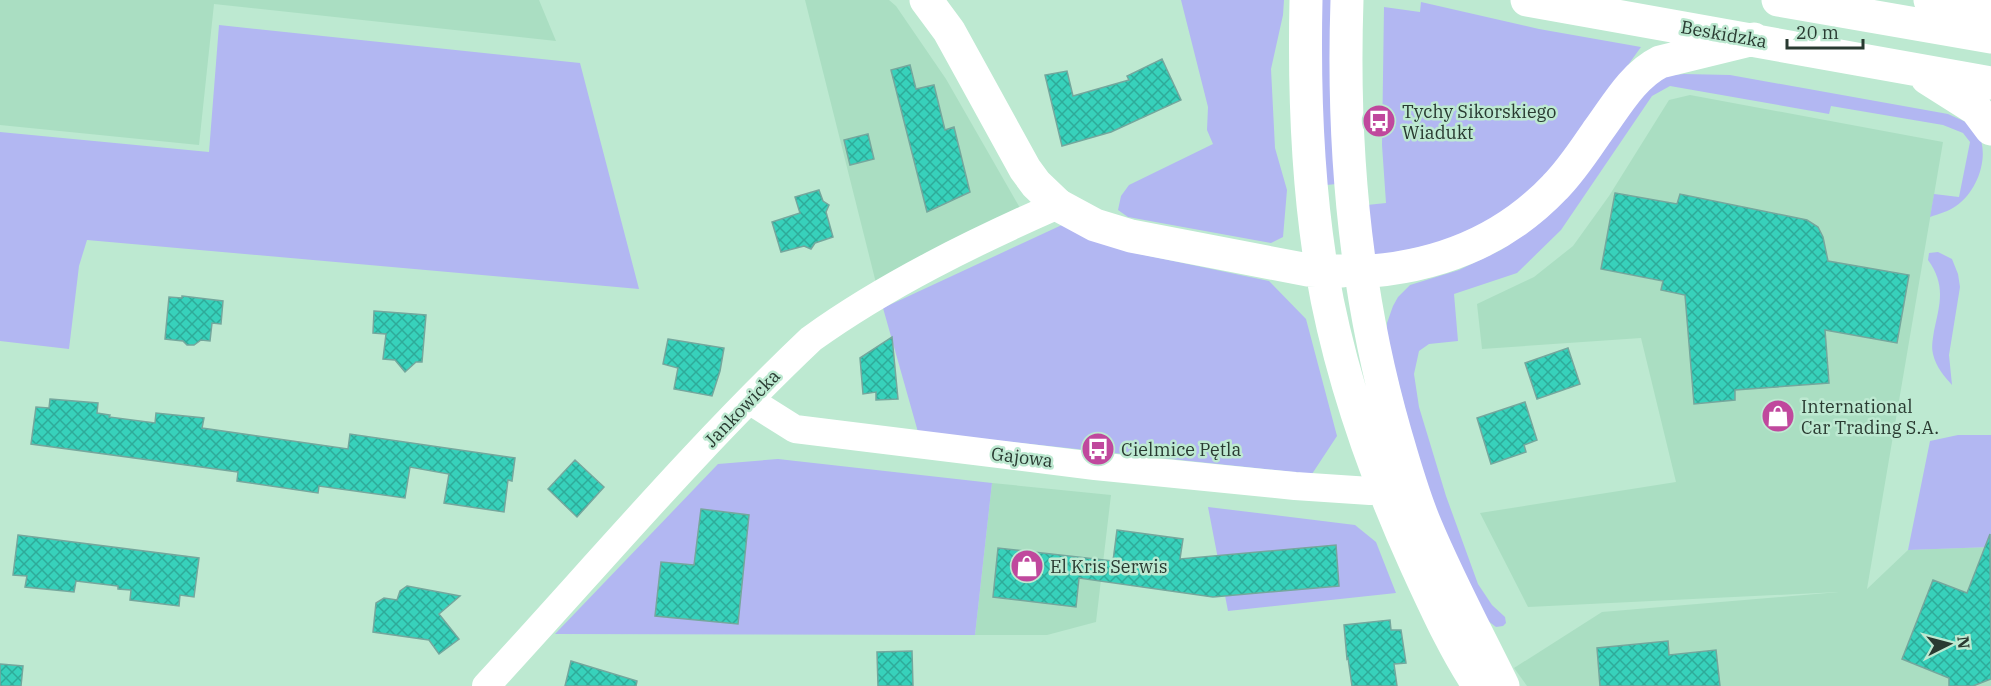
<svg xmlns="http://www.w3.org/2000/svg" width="1991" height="686" viewBox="0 0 1991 686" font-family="'IBM Plex Serif',serif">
  <defs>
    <pattern id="building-cross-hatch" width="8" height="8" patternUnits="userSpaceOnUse" patternTransform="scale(1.5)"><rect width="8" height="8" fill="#37d1bb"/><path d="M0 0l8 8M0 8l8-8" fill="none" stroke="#2eab99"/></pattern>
  </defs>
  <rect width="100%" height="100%" fill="#bde9d1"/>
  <path fill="#aadec2" d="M0 0H539L556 41 214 4 199 145 0 125Z
    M805 0H889L896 6 946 79 1020 208 876 283Z
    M1690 95 1943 142 1867 589 1908 550 1991 547V686H1527L1514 668 1602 612 1839 592 1528 607 1480 513 1676 482 1641 338 1482 349 1477 304 1534 277 1573 246 1609 196 1669 100Z
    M992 483 1111 495 1096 622 1047 635H975Z"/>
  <path fill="#b2b7f2" d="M1181 0H1284L1283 15 1271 69 1275 148 1287 190 1283 237 1271 243 1128 217 1118 210 1121 196 1129 185 1213 144 1207 130 1208 107Z
    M1321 0H1334L1337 184 1326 185 1321 132Z
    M1421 2 1539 29 1641 47 1543 183 1467 236 1372 258 1367 205 1386 203 1382 145 1384 7 1420 12Z
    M219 25 580 63 639 289 87 240 79 266 69 349 0 341V132L209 152Z
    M1684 74 1730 75 1948 114C1958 119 1970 122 1977 131 1991 154 1978 191 1956 206 1949 211 1939 214 1930 217L1934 194 1959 197 1970 142 1963 133 1943 125 1831 106 1829 114 1670 86 1652 96 1561 230 1517 273 1454 294 1458 341 1429 344 1419 351 1414 374 1419 407 1446 496 1478 584 1492 605 1505 617 1506 623 1503 626 1496 627 1475 611 1423 478 1387 338V323L1393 306 1398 297 1410 285 1459 270 1501 250 1540 223 1647 90 1666 76Z
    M1064 224 1125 251 1269 281 1306 319 1337 436 1312 474 918 432 883 308Z
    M1938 252 1952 259 1958 274 1960 287 1949 355 1952 385C1944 376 1936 367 1933 354 1931 346 1933 339 1934 331 1940 303 1946 285 1928 260L1929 253Z
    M1958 435H1991V547L1908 550 1930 441Z
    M778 459 992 483 975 635 555 634 718 464Z
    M1208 507 1355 525 1376 542 1396 593 1228 611Z"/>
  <path fill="url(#building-cross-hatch)" stroke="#74a79d" stroke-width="1.5" d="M1162 59 1181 100 1111 132 1062 146 1045 75 1067 71 1073 96 1129 80 1127 76Z
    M910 65 916 89 934 85 945 130 954 127 970 192 927 212 891 70Z
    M868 134 874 159 850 165 844 140Z
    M819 190 823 201 829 205 826 212 833 237 815 243 811 249 804 246 781 252 772 222 800 213 795 197Z
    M1615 193 1677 204 1680 194 1807 220 1818 227 1823 237 1828 261 1909 275 1897 343 1825 330 1829 383 1735 390V400L1694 404 1685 295 1661 290 1663 281 1601 269Z
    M182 296 223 301 221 324 212 323 210 341 201 340 194 345H187L183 341 165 339 169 297 182 298Z
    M374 311 426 315 422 362H416L405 372 395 360 383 359 386 334 373 333Z
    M892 337 898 399 876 400V392L863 394 860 358Z
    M668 339 724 348 720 371 712 396 674 389 678 368 663 364Z
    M1568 348 1580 384 1537 399 1525 363Z
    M50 399 98 403 97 413 110 415 109 417 155 423 156 413 204 418 202 428 348 449 350 434 515 458 512 481 508 480 504 512 444 503 449 474 410 467 405 498 319 486 318 493 237 481 238 472 31 444 36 407 49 408Z
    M1525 402 1537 440 1524 445 1526 452 1491 464 1477 418Z
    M575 460 604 487 577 517 548 489Z
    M701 509 749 515 738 624 655 616 661 562 694 565Z
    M1117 530 1183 539 1180 559 1336 545 1339 586 1213 597 1079 578 1076 607 993 597 998 548 1113 561Z
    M1990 534 1991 679 1973 686H1949V678L1902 659 1933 580 1967 593Z
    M18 535 199 558 194 597 180 595 179 606 130 600 131 590 118 589V586L76 581 74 592 25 587 27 576 13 575Z
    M407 586 460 596 439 614 459 639 439 654 429 640 373 632 376 603 384 598 397 600 400 591Z
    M1390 620 1391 630H1401L1406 663 1394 664 1397 686H1352L1348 658 1347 659 1344 625Z
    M1668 641 1669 655 1716 650 1720 686H1600L1597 648Z
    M912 651 913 686H878L877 652Z
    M571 661 637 681 636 686H565Z
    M0 664 23 666 21 686H0Z"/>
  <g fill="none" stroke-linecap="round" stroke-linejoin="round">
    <path stroke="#fff" stroke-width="28" d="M749 400 795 429 1095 466 1295 486 1370 491 1405 483
      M486 686C594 569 696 448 811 339 886 285 974 242 1058 205"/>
    <path stroke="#fff" stroke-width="33" d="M1306 0C1304 91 1307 182 1322 272 1339 373 1374 472 1416 565 1435 606 1454 649 1479 686
      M1347 0C1342 146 1354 290 1395 432 1404 463 1413 496 1426 526 1449 581 1477 633 1503 686
      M1058 205 1095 225 1131 236 1308 270 1342 271"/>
    <path stroke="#fff" stroke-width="33" d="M926 0 949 31 1025 169 1036 184 1058 205
      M1527 0 1991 83
      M1778 0 1991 37
      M1930 0 1991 15
      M1927 78 1976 109 1991 129
      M1359 272C1434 268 1503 242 1555 187 1571 171 1584 151 1597 132 1615 108 1632 76 1660 62L1754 39"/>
  </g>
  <defs>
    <g id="bus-disc" transform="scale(1.725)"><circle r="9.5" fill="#c0489d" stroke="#bde9d1"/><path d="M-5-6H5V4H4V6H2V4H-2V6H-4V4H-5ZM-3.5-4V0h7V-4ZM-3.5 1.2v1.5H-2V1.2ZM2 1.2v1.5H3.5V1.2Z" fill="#fff"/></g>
    <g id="shop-disc" transform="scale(1.725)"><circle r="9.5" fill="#c0489d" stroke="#bde9d1"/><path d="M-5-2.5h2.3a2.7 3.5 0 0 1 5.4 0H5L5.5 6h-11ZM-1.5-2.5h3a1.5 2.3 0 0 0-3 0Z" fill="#fff"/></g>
  </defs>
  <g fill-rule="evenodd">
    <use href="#bus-disc" x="1379" y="121"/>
    <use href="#shop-disc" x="1778" y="416"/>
    <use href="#bus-disc" x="1098" y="449"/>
    <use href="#shop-disc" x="1027" y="566"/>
  </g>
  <g text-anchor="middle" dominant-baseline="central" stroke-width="5" stroke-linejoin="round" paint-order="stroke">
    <g font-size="18" fill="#293a31" stroke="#bde9d1">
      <text transform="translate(1724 34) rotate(10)">Beskidzka</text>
      <text transform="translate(742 408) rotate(-46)">Jankowicka</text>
      <text transform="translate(1022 457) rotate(7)">Gajowa</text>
    </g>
    <g font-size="18" fill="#293a31" stroke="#bde9d1" text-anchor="start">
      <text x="1402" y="111">Tychy Sikorskiego<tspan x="1402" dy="21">Wiadukt</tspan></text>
      <text x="1801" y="406">International<tspan x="1801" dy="21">Car Trading S.A.</tspan></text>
      <text x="1121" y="449">Cielmice Pętla</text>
      <text x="1050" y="566">El Kris Serwis</text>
    </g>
  </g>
  <g transform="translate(1949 644) rotate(84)" stroke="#bde9d1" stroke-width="4.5" paint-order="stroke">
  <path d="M0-4.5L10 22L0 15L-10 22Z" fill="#293a31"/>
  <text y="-9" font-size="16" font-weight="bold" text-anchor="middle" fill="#293a31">N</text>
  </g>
  <path d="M1787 39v9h76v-9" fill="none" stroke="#293a31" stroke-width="3"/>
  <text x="1796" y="39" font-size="18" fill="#293a31" stroke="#bde9d1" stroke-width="4.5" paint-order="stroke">20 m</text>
</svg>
